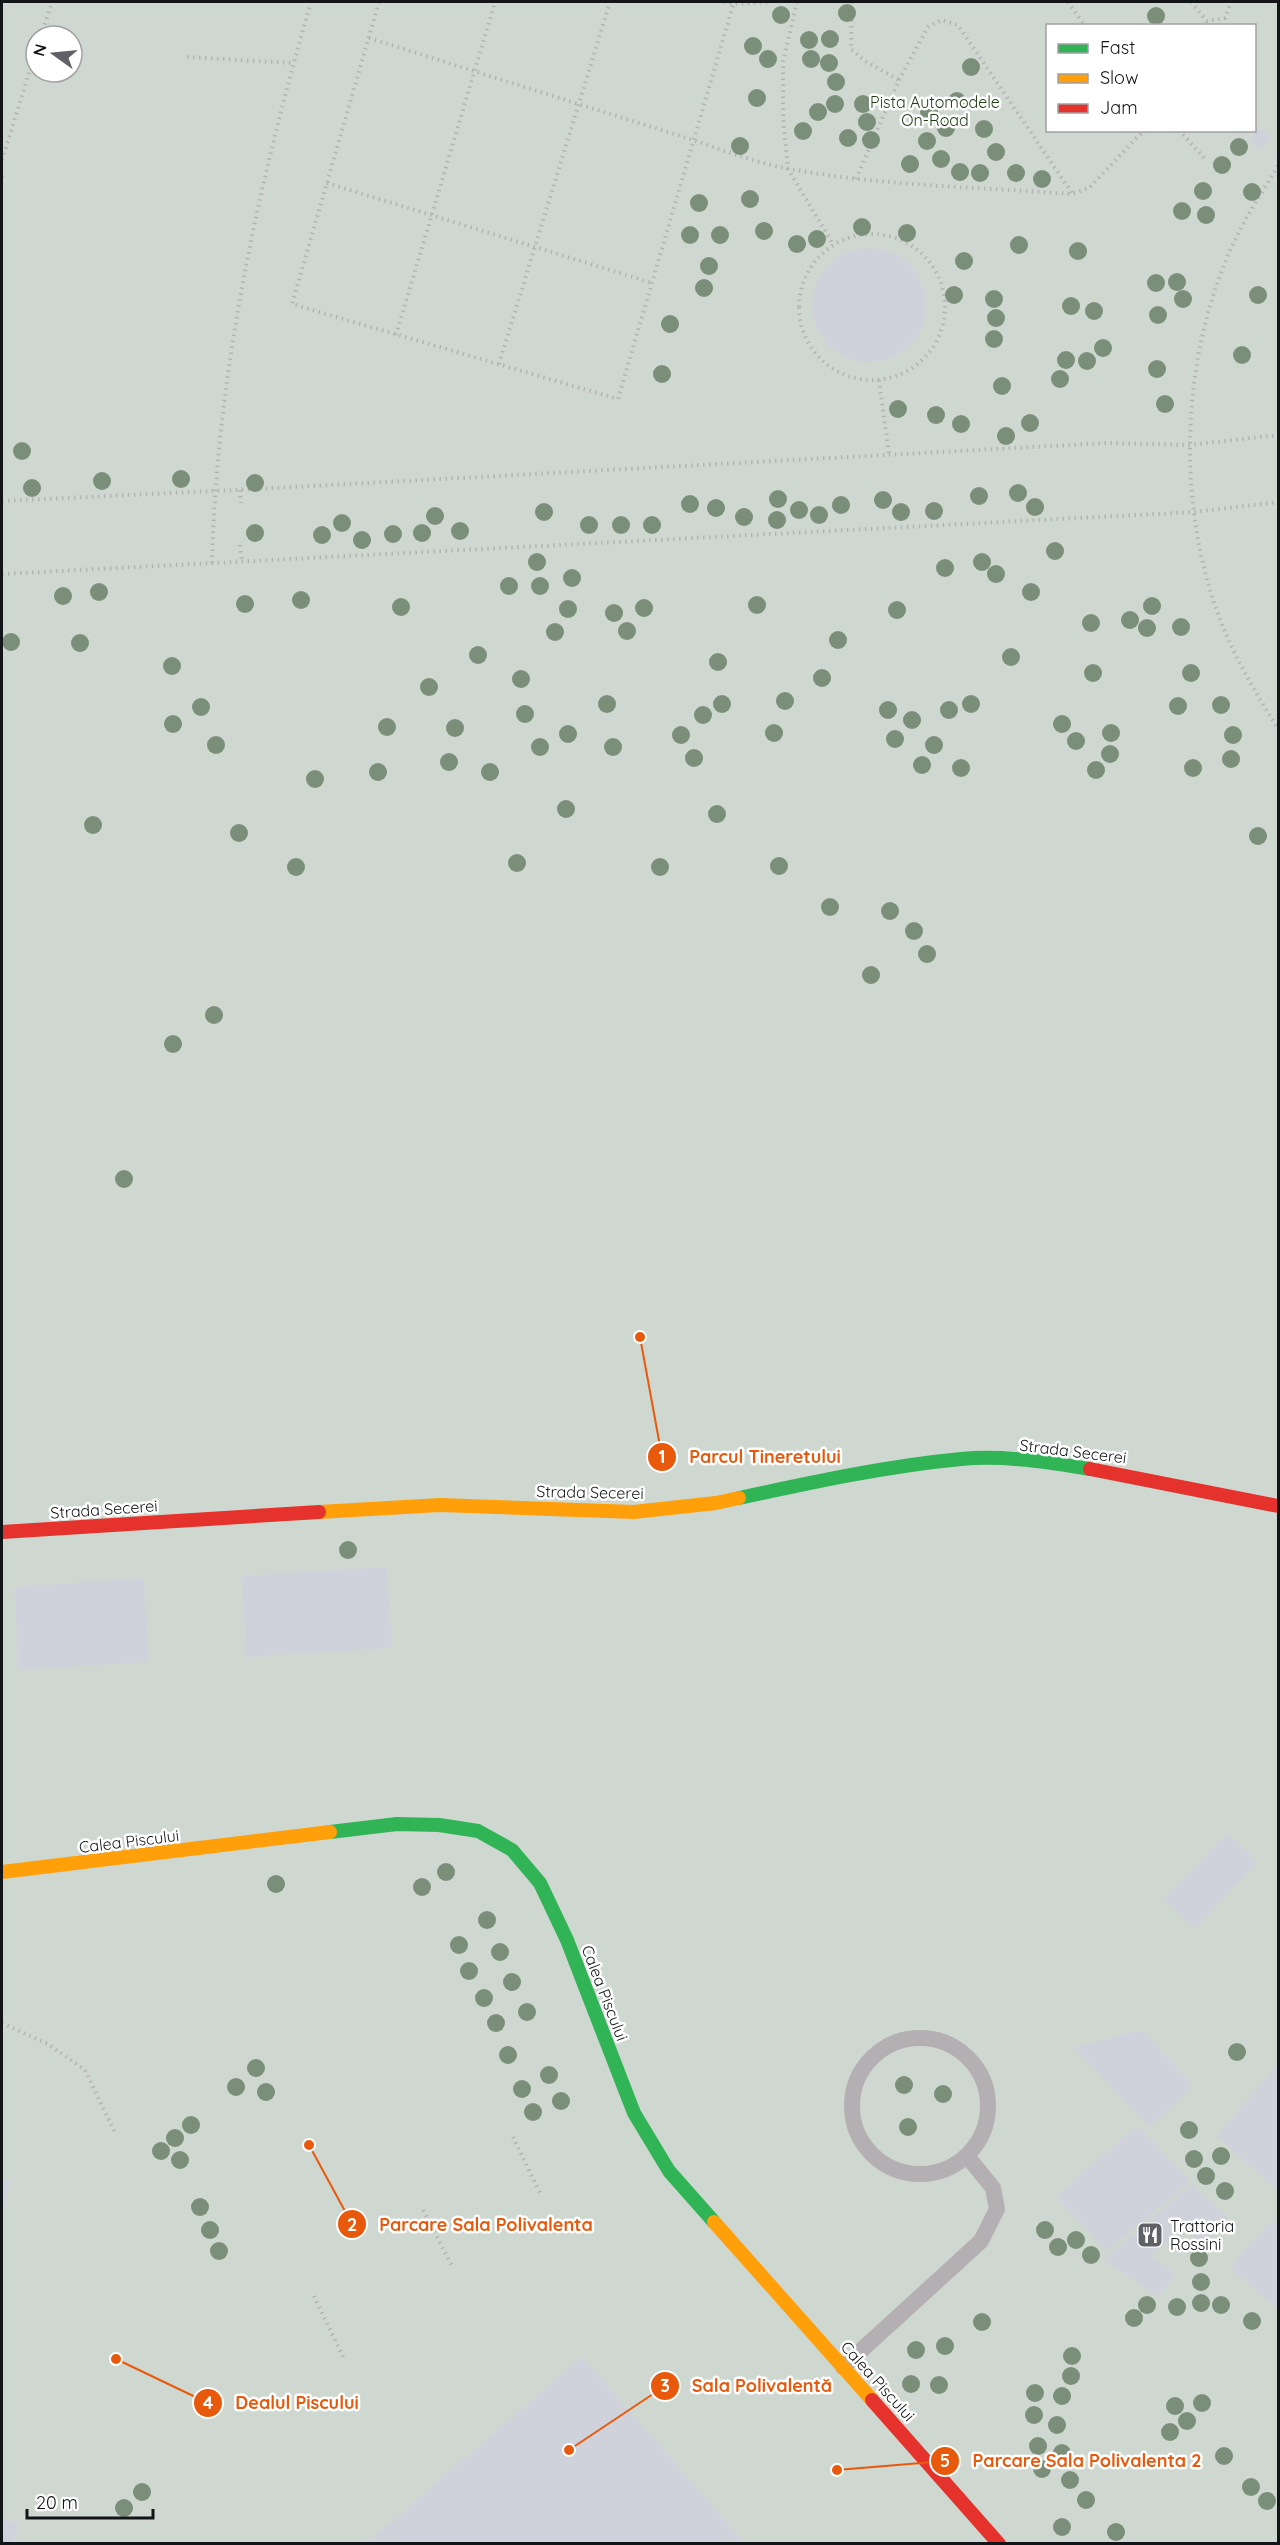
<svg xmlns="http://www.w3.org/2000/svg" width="1280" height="2545" viewBox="0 0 1280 2545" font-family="Quicksand,sans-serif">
  <rect width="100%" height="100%" fill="#eff0f6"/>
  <path fill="#cfd8d0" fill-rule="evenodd" d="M2 2H1278V2543H2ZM1048 26H1254V130H1048ZM36 36H72V72H36Z"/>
  <path fill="#d0d2db" d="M1258 126 1271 136 1261 149 1249 140Z
    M812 305a57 57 0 1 1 114 0a57 57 0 1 1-114 0Z
    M387 1567 392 1648 246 1657 242 1576Z
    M144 1578 149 1662 19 1670 14 1587Z
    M1227 1833 1257 1862 1194 1929 1164 1899Z
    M1141 2030 1193 2086 1149 2127 1074 2047Z
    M1278 2064V2190L1216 2136Z
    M1137 2125 1190 2182 1107 2251 1057 2197Z
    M2 2180 10 2183 2 2212Z
    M1191 2185 1228 2218 1202 2246 1182 2228 1150 2256 1176 2275 1157 2297 1104 2259Z
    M1272 2220 1278 2225V2309L1230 2268Z
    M582 2357 745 2544H366Z
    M2 2520 18 2524 12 2544H2Z"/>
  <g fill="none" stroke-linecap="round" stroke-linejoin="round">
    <path stroke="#b4b2b5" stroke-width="4" stroke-dasharray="1.5 4.5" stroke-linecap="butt" d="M379 2 292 304 618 399 734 2
      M724 2 733 4 770 2
      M797 2 783 62V118L788 169 833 244
      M852 2 851 49 865 61 899 80
      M1068 2 1085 26
      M1191 2 1207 21 1225 18 1231 2
      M41 36 52 2
      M369 38 693 140C725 151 757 163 790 169 882 186 978 187 1072 194L1089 188 1144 130
      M187 57 293 63
      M1179 130 1204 158
      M2 160 36 50
      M1278 166C1266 186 1252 207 1241 228 1179 347 1173 510 1226 634 1240 667 1259 698 1278 729
      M2 177 3 178
      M856 179 899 80 928 27 941 20 958 25 1072 193
      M327 183 652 283
      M799 307a73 73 0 1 1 146 0a73 73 0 1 1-146 0Z
      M396 335 495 2
      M499 364 610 2
      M879 380 889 455
      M240 490 241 503
      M2 501 256 489 1107 443 1189 445 1278 435
      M240 545 242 561
      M212 563C217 372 258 185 311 2
      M2 574 1194 512 1278 502
      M2 2023 48 2044 85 2070 115 2133
      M513 2137 540 2193
      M423 2210 452 2266
      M314 2296 344 2359"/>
    <path stroke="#b4afb2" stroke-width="16" d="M852 2106a68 68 0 1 1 136 0a68 68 0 1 1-136 0Z
      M843 2367 981 2241 997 2209 993 2188 967 2156"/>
    <path stroke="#30b455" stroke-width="14" d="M739 1498C813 1482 887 1466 961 1459 1004 1455 1048 1462 1090 1469
      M330 1832 397 1824 439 1825 478 1831 512 1850 540 1883 567 1940 634 2113 669 2171 714 2222"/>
    <path stroke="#ff9f0a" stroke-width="14" d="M319 1512 440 1505 634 1512 716 1503 739 1498
      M2 1872 330 1832
      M714 2222 872 2400"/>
    <path stroke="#e5322d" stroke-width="14" d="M1090 1469 1278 1506
      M2 1532 319 1512
      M872 2400 999 2544"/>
  </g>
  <g fill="#7b8e79">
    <circle cx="847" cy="13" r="9"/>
    <circle cx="781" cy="15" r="9"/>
    <circle cx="1156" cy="16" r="9"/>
    <circle cx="830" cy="39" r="9"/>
    <circle cx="809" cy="40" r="9"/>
    <circle cx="753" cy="46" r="9"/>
    <circle cx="768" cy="59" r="9"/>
    <circle cx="811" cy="59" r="9"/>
    <circle cx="829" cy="63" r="9"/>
    <circle cx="971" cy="67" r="9"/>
    <circle cx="836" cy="82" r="9"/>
    <circle cx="757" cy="98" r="9"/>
    <circle cx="957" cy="101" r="9"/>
    <circle cx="835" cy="104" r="9"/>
    <circle cx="863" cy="104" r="9"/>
    <circle cx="818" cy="112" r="9"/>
    <circle cx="929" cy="112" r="9"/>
    <circle cx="867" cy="122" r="9"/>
    <circle cx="946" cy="128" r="9"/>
    <circle cx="984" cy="129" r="9"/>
    <circle cx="803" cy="131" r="9"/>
    <circle cx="848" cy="138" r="9"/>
    <circle cx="871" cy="140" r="9"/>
    <circle cx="927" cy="141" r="9"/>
    <circle cx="740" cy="146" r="9"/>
    <circle cx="1239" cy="147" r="9"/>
    <circle cx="996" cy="152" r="9"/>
    <circle cx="941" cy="159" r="9"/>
    <circle cx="910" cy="164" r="9"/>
    <circle cx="1222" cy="165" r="9"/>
    <circle cx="960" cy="172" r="9"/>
    <circle cx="980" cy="173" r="9"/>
    <circle cx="1016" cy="173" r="9"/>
    <circle cx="1042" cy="179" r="9"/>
    <circle cx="1203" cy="191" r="9"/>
    <circle cx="1252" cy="192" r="9"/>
    <circle cx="750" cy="199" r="9"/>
    <circle cx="699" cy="203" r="9"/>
    <circle cx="1182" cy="211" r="9"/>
    <circle cx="1206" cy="215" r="9"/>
    <circle cx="862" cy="227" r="9"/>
    <circle cx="764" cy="231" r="9"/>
    <circle cx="907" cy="233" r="9"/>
    <circle cx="690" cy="235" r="9"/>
    <circle cx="720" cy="235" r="9"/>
    <circle cx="817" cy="239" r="9"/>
    <circle cx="797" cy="244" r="9"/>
    <circle cx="1019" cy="245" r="9"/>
    <circle cx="1078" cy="251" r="9"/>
    <circle cx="964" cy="261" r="9"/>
    <circle cx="709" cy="266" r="9"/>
    <circle cx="1177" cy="282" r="9"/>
    <circle cx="1156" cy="283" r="9"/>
    <circle cx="704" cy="288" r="9"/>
    <circle cx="954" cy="295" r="9"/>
    <circle cx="1258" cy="295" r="9"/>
    <circle cx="994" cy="299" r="9"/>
    <circle cx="1183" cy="299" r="9"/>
    <circle cx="1071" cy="306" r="9"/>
    <circle cx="1094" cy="311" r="9"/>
    <circle cx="1158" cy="315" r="9"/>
    <circle cx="996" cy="318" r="9"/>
    <circle cx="670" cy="324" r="9"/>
    <circle cx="994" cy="339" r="9"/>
    <circle cx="1103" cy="348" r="9"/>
    <circle cx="1242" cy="355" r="9"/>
    <circle cx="1066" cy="360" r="9"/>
    <circle cx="1087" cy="361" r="9"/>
    <circle cx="1157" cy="369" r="9"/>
    <circle cx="662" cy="374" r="9"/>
    <circle cx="1060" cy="379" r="9"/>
    <circle cx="1002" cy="386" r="9"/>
    <circle cx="1165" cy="404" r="9"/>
    <circle cx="898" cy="409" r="9"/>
    <circle cx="936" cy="415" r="9"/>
    <circle cx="1030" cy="423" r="9"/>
    <circle cx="961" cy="424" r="9"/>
    <circle cx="1006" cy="436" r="9"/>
    <circle cx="22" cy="451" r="9"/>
    <circle cx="181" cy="479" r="9"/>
    <circle cx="102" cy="481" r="9"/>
    <circle cx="255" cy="483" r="9"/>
    <circle cx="32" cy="488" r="9"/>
    <circle cx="1018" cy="493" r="9"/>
    <circle cx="979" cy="496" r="9"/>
    <circle cx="778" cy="499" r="9"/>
    <circle cx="883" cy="500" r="9"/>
    <circle cx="690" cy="504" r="9"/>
    <circle cx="841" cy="505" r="9"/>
    <circle cx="1035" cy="507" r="9"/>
    <circle cx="716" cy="508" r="9"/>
    <circle cx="799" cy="510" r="9"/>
    <circle cx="934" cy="511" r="9"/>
    <circle cx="544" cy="512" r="9"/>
    <circle cx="901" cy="512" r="9"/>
    <circle cx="819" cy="515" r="9"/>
    <circle cx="435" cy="516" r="9"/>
    <circle cx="744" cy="517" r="9"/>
    <circle cx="777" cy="520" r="9"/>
    <circle cx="342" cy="523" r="9"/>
    <circle cx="589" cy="525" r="9"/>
    <circle cx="621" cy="525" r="9"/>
    <circle cx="652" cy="525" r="9"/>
    <circle cx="460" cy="531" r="9"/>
    <circle cx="255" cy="533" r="9"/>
    <circle cx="422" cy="533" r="9"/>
    <circle cx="393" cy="534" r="9"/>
    <circle cx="322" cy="535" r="9"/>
    <circle cx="362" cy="540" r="9"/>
    <circle cx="1055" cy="551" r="9"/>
    <circle cx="537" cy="562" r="9"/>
    <circle cx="982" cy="562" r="9"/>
    <circle cx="945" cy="568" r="9"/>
    <circle cx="996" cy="574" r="9"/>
    <circle cx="572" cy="578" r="9"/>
    <circle cx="509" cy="586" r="9"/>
    <circle cx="540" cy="586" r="9"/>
    <circle cx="99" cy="592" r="9"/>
    <circle cx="1031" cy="592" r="9"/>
    <circle cx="63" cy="596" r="9"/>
    <circle cx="301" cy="600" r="9"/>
    <circle cx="245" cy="604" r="9"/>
    <circle cx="757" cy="605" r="9"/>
    <circle cx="1152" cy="606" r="9"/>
    <circle cx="401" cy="607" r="9"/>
    <circle cx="644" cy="608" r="9"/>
    <circle cx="568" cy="609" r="9"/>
    <circle cx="897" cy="610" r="9"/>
    <circle cx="614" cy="613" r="9"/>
    <circle cx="1130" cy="620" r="9"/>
    <circle cx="1091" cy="623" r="9"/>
    <circle cx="1181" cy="627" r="9"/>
    <circle cx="1147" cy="628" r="9"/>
    <circle cx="627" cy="631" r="9"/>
    <circle cx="555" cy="632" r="9"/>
    <circle cx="838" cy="640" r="9"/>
    <circle cx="11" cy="642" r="9"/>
    <circle cx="80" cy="643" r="9"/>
    <circle cx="478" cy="655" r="9"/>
    <circle cx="1011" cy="657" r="9"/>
    <circle cx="718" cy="662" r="9"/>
    <circle cx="172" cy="666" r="9"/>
    <circle cx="1093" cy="673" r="9"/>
    <circle cx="1191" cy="673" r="9"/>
    <circle cx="822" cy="678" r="9"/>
    <circle cx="521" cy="679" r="9"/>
    <circle cx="429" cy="687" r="9"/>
    <circle cx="785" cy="701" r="9"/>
    <circle cx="607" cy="704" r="9"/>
    <circle cx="722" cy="704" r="9"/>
    <circle cx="971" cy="704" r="9"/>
    <circle cx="1221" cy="705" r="9"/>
    <circle cx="1178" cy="706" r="9"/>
    <circle cx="201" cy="707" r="9"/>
    <circle cx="888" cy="710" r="9"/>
    <circle cx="949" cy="710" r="9"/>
    <circle cx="525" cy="714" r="9"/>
    <circle cx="703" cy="715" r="9"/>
    <circle cx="912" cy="720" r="9"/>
    <circle cx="173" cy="724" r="9"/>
    <circle cx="1062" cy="724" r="9"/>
    <circle cx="387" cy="727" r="9"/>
    <circle cx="455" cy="728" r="9"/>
    <circle cx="774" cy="733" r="9"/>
    <circle cx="1111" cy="733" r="9"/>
    <circle cx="568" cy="734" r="9"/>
    <circle cx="681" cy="735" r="9"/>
    <circle cx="1233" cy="735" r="9"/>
    <circle cx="895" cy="739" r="9"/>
    <circle cx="1076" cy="741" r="9"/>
    <circle cx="216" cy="745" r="9"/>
    <circle cx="934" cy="745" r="9"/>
    <circle cx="540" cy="747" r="9"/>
    <circle cx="613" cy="747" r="9"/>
    <circle cx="1110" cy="754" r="9"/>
    <circle cx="694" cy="758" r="9"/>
    <circle cx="1231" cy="759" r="9"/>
    <circle cx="449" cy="762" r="9"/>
    <circle cx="922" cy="765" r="9"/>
    <circle cx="961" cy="768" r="9"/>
    <circle cx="1193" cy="768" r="9"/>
    <circle cx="1096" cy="770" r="9"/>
    <circle cx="378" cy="772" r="9"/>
    <circle cx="490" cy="772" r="9"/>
    <circle cx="315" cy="779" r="9"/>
    <circle cx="566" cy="809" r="9"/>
    <circle cx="717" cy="814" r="9"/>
    <circle cx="93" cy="825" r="9"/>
    <circle cx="239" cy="833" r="9"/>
    <circle cx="1258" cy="836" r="9"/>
    <circle cx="517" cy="863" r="9"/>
    <circle cx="779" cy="866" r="9"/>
    <circle cx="296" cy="867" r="9"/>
    <circle cx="660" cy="867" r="9"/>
    <circle cx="830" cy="907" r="9"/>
    <circle cx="890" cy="911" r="9"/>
    <circle cx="914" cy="931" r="9"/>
    <circle cx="927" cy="954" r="9"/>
    <circle cx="871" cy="975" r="9"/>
    <circle cx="214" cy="1015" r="9"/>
    <circle cx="173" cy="1044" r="9"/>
    <circle cx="124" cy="1179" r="9"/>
    <circle cx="348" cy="1550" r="9"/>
    <circle cx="446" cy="1872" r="9"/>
    <circle cx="276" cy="1884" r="9"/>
    <circle cx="422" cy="1887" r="9"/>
    <circle cx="487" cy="1920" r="9"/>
    <circle cx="459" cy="1945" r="9"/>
    <circle cx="500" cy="1952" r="9"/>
    <circle cx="469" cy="1971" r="9"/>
    <circle cx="512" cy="1982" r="9"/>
    <circle cx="484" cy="1998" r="9"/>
    <circle cx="527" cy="2012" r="9"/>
    <circle cx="496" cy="2023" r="9"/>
    <circle cx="1237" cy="2052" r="9"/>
    <circle cx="508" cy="2055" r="9"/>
    <circle cx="256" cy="2068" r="9"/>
    <circle cx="549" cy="2075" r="9"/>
    <circle cx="904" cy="2085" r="9"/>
    <circle cx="236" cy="2087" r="9"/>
    <circle cx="522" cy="2089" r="9"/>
    <circle cx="266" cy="2092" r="9"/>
    <circle cx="943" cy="2094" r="9"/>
    <circle cx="561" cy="2101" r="9"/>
    <circle cx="533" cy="2112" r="9"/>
    <circle cx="191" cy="2125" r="9"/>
    <circle cx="908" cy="2127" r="9"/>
    <circle cx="1189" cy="2130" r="9"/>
    <circle cx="175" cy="2138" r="9"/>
    <circle cx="161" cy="2151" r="9"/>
    <circle cx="1221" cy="2156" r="9"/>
    <circle cx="1194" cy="2159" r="9"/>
    <circle cx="180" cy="2160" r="9"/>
    <circle cx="1206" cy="2176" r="9"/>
    <circle cx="1225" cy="2191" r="9"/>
    <circle cx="200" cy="2207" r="9"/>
    <circle cx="210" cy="2230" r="9"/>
    <circle cx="1045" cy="2230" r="9"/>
    <circle cx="1076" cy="2240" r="9"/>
    <circle cx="1058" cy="2247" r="9"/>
    <circle cx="219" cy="2251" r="9"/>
    <circle cx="1091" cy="2255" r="9"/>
    <circle cx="1199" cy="2258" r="9"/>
    <circle cx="1201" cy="2282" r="9"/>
    <circle cx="1201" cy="2303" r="9"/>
    <circle cx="1147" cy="2305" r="9"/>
    <circle cx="1221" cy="2305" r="9"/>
    <circle cx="1177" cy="2307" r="9"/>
    <circle cx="1134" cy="2318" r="9"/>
    <circle cx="1252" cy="2321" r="9"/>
    <circle cx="982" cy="2322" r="9"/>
    <circle cx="945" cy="2346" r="9"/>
    <circle cx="916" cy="2350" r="9"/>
    <circle cx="1072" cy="2356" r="9"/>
    <circle cx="1071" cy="2376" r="9"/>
    <circle cx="911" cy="2384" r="9"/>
    <circle cx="939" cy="2385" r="9"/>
    <circle cx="1035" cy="2393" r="9"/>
    <circle cx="1062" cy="2396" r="9"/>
    <circle cx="1202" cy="2403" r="9"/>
    <circle cx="1175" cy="2406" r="9"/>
    <circle cx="1034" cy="2415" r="9"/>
    <circle cx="1187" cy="2421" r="9"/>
    <circle cx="1057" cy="2425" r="9"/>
    <circle cx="1170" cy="2432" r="9"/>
    <circle cx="1038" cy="2446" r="9"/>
    <circle cx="1062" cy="2453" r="9"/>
    <circle cx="1224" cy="2456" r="9"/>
    <circle cx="1042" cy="2469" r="9"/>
    <circle cx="1070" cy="2480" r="9"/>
    <circle cx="1251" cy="2487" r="9"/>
    <circle cx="142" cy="2492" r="9"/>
    <circle cx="1086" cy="2500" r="9"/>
    <circle cx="1267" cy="2501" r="9"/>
    <circle cx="124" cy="2508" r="9"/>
    <circle cx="1062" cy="2527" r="9"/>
    <circle cx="1116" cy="2532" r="9"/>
  </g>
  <defs>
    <g id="restaurant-square" transform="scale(1.35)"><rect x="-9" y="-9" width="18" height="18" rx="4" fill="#606166" stroke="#fff"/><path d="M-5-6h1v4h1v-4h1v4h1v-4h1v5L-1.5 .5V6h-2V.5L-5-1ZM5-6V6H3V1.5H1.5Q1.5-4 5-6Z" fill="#fff"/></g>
  </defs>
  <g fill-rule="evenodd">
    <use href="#restaurant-square" x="1150" y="2235"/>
  </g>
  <g text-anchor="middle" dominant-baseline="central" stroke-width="5" stroke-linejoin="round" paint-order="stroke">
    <g font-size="16" fill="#1c3d12" stroke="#fff">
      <text x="935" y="102">Pista Automodele<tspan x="935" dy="18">On-Road</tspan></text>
    </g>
    <g font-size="16" fill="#131418" stroke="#fff">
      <text transform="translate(1073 1451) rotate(7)">Strada Secerei</text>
      <text transform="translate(590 1492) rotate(1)">Strada Secerei</text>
      <text transform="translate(104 1509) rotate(-4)">Strada Secerei</text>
      <text transform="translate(129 1841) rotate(-7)">Calea Piscului</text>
      <text transform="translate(605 1993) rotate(69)">Calea Piscului</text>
      <text transform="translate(878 2381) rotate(48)">Calea Piscului</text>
    </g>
    <g font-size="16" fill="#131418" stroke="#fff" text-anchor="start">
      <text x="1170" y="2226">Trattoria<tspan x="1170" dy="18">Rossini</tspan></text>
    </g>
  </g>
  <path fill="none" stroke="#e8590c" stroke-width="2" d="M640 1337L662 1457M309 2145L352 2224M569 2450L665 2386M116 2359L208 2403M837 2470L945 2461"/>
  <g fill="#e8590c" stroke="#fff" stroke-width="2">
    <circle cx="640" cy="1337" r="6"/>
    <circle cx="309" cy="2145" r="6"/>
    <circle cx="569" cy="2450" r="6"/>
    <circle cx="116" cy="2359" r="6"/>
    <circle cx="837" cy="2470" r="6"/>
    <circle cx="662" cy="1457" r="15"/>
    <circle cx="352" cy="2224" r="15"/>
    <circle cx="665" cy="2386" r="15"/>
    <circle cx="208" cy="2403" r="15"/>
    <circle cx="945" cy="2461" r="15"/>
  </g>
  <g font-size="18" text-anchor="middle" font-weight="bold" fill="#fff">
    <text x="662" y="1463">1</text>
    <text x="352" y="2231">2</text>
    <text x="665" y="2392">3</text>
    <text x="208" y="2409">4</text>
    <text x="945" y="2467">5</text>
  </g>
  <g font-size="18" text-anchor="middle" font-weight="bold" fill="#e8590c" stroke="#fff" stroke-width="5" stroke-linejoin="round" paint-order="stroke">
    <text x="765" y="1463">Parcul Tineretului</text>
    <text x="486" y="2231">Parcare Sala Polivalenta</text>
    <text x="762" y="2392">Sala Polivalentă</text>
    <text x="297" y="2409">Dealul Piscului</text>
    <text x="1087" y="2467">Parcare Sala Polivalenta 2</text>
  </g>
  <rect width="1280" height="2545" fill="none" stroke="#131418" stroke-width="6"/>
  <rect x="1046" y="24" width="210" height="108" fill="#ffffff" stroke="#a1a1a3" stroke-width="1.5"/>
  <rect x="1058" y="44" width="30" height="9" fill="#30b455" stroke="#a1a1a3" stroke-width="1.5"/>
  <text x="1100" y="54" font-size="18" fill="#131418">Fast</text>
  <rect x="1058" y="74" width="30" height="9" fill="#ff9f0a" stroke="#a1a1a3" stroke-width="1.5"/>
  <text x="1100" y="84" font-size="18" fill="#131418">Slow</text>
  <rect x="1058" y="104" width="30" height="9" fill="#e5322d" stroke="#a1a1a3" stroke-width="1.5"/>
  <text x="1100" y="114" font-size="18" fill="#131418">Jam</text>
  <g transform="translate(54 54) rotate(285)"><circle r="28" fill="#ffffff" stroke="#a1a1a3" stroke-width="1.5"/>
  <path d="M0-4.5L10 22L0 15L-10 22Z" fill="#606166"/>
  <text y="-9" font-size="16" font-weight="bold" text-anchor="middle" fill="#131418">N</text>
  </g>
  <path d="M27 2509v9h126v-9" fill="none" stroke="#131418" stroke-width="3"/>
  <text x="36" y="2509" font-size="18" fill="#131418" stroke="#ffffff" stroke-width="4.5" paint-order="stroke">20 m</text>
</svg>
